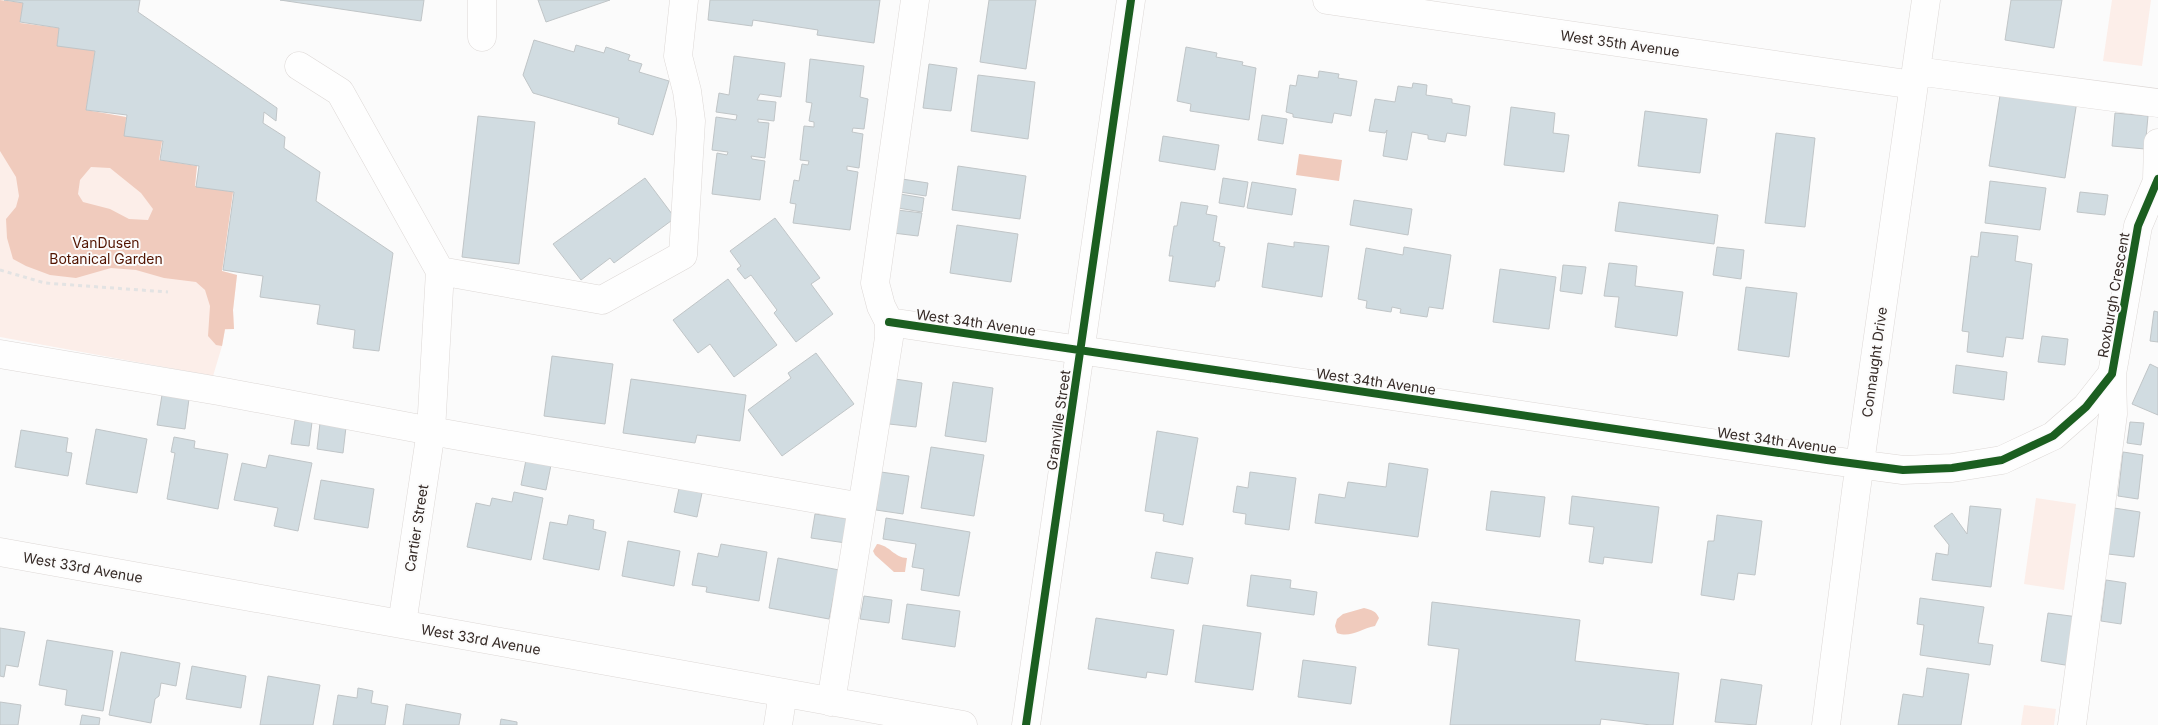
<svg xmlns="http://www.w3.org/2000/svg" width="2158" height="725" viewBox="0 0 2158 725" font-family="Inter,sans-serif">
  <rect width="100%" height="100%" fill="#fbfbfb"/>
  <path fill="#fceee9" d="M0 0 20 23 59 28 57 45 95 50 86 110 126 117 125 135 162 141 159 160 197 166 195 186 233 192 222 271 237 275 233 310 234 329 225 330 222 346 213 376 0 337Z
    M2112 0H2151L2142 66 2103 61Z
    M2036 498 2076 504 2064 590 2024 584Z
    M2024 705 2056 709 2054 725H2021Z"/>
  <path fill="#f0cbbd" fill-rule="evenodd" d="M0 0 23 3 20 23 59 28 57 45 95 50 86 110 126 117 125 135 162 141 159 160 197 166 195 186 233 192 222 271 237 275 233 310 234 329H225L222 346 216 345 208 336 210 306 205 290 196 282 164 278 136 270 111 268 76 278 50 275 26 266 13 259 7 238 6 219 16 207 19 196 16 177 0 151ZM91 167 110 168 141 193 153 209 148 220 129 219 110 209 83 202 78 194 80 180Z
    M1299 154 1342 160 1339 181 1296 175Z
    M877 544C889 545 895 558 907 558L905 572H894L875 555 873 551Z
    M1364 608C1372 610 1376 611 1379 618L1375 626C1360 629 1351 638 1337 633L1335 626 1337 619 1343 614Z"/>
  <path fill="#d1dce1" stroke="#c0c5c7" d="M4 0H140L138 12 277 108 276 121 264 112 263 123 285 137 284 148 320 172 316 201 393 253 379 351 353 348 355 330 317 324 320 305 260 297 263 276 223 270 234 192 196 187 199 166 160 160 163 141 124 136 127 115 86 110 95 51 57 46 59 28 20 22 23 3Z
    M280 0H424L421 21Z
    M538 0H610L546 22Z
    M710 0H880L874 43 817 35 818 30 753 20 752 26 708 20Z
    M989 0H1036L1026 69 980 62Z
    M2011 0H2062L2054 48 2005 40Z
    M534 40 574 52 576 45 604 53 606 47 630 55 628 60 642 64 639 72 669 81 653 135 618 124 619 118 533 93 523 75Z
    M1186 47 1217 53 1216 57 1243 62 1242 65 1256 68 1249 120 1190 111 1191 104 1177 101Z
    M734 56 785 63 781 97 760 94 757 100 776 102 774 121 758 119V122L769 123 765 158 751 156 752 159 765 161 760 200 712 194 717 153 727 155 728 152 712 150 716 117 736 120 737 115 716 112 719 93 729 95Z
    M810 59 864 66 860 97 868 99 864 129 853 128 852 132 863 134 859 168 847 166V170L858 172 850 230 793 223 796 204 790 203 794 180 799 181 802 164 808 165 809 161 800 160 804 126 814 127V122L809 121 812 103 806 102Z
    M929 64 957 68 951 111 923 108Z
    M1319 71 1339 74 1338 78 1357 81 1351 116 1334 113 1332 123 1293 117V114L1286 112 1290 85 1296 86 1298 75 1318 78Z
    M978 75 1035 82 1028 139 971 131Z
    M1413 83 1427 85 1426 95 1452 99V103L1470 106 1466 136 1447 133 1445 142 1428 139V135L1412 132 1407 160 1383 156 1387 130 1385 133 1369 131 1375 99 1395 102 1398 86 1412 88Z
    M2001 89 2077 101 2065 178 1989 166Z
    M1511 107 1555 113 1553 133 1569 135 1564 172 1504 165Z
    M1645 111 1707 119 1700 173 1638 166Z
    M2115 113 2148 116 2145 149 2112 146Z
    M1262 115 1287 119 1283 144 1258 140Z
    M478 116 535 122 519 264 462 257Z
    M1776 133 1815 138 1805 227 1765 223Z
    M1163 136 1219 145 1215 170 1159 161Z
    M958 166 1026 176 1020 219 952 210Z
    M645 178 675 218 614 263 610 258 581 280 553 244Z
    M1223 178 1248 182 1244 207 1219 203Z
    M902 179 928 183 926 196 900 192Z
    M1990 181 2046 188 2040 230 1985 223Z
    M1252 182 1296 189 1292 215 1247 208Z
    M2080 192 2108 195 2105 215 2077 212Z
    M900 194 924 198 922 212 898 208Z
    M1354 200 1412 209 1408 235 1350 225Z
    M1181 202 1208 206 1206 214 1217 216 1213 241 1220 243 1219 246 1225 247 1219 281H1216L1215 287 1169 281 1173 256H1169L1174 226H1177Z
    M1619 202 1718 215 1714 244 1615 231Z
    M897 210 922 213 918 236 893 233Z
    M775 218 820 278 811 284 833 314 796 342 774 313 777 310 751 275 745 279 737 269 741 266 730 251Z
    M957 225 1018 234 1011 282 950 273Z
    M1981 232 2018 236 2015 261 2032 264 2023 339 2006 337 2003 357 1967 352 1969 332 1962 331 1971 256 1978 257Z
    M1294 242 1329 246 1322 297 1262 287 1268 243 1294 247Z
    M1404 247 1451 255 1443 309 1429 307 1427 317 1400 313 1401 309 1392 307 1391 312 1366 308 1367 301 1358 299 1366 248 1403 255Z
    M1717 247 1744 250 1741 279 1713 275Z
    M1609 263 1637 266 1635 286 1683 292 1677 336 1615 327 1619 297 1604 296Z
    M1563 265 1586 267 1582 294 1560 291Z
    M1500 269 1556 277 1549 329 1493 322Z
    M728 279 777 345 734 377 710 344 698 353 673 320Z
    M1746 287 1797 293 1789 357 1738 350Z
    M2154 311 2158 312V342L2150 341Z
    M2042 336 2068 339 2065 365 2038 362Z
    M816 353 854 404 782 456 748 410 791 378 788 373Z
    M552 356 613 364 605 424 544 416Z
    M2150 364 2158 368V415L2132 404Z
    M1956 365 2007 372 2004 400 1953 393Z
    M631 379 746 395 740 441 697 435 695 443 623 433Z
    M895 379 922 383 916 427 889 424Z
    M953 382 993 388 986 442 945 436Z
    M162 395 189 399 185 429 157 425Z
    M295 420 312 422 309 446 291 444Z
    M2130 422 2144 423 2141 445 2127 443Z
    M320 423 346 427 343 453 317 449Z
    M96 429 147 439 137 493 86 484Z
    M21 430 68 438 66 452 72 453 68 476 15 467Z
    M1157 431 1198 438 1183 525 1163 521 1164 514 1145 511Z
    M174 437 195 441 194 448 228 454 218 509 167 499 175 453 171 452Z
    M931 447 984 455 974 516 921 508Z
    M2123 452 2143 455 2138 499 2118 496Z
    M269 455 312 463 298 531 274 526 278 508 234 500 242 463 266 468Z
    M526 460 551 465 546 490 521 485Z
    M1389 463 1428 469 1418 537 1315 523 1319 494 1345 498 1348 482 1386 487Z
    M881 472 909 476 903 514 876 510Z
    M1250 472 1296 478 1289 530 1245 524 1246 514 1233 512 1237 486 1248 488Z
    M321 480 374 489 368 528 314 519Z
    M679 488 702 493 697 517 674 512Z
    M1491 491 1545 497 1540 537 1486 530Z
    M514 492 543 498 531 560 467 547 476 503 490 506 492 498 512 502Z
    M1572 496 1659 507 1652 563 1604 557 1603 564 1589 562 1594 527 1569 524Z
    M1970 506 2001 509 1991 587 1932 580 1936 553 1948 555 1949 545 1934 526 1952 513 1967 534Z
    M2114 508 2140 512 2134 557 2108 554Z
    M815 514 849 519 846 543 811 538Z
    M569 515 594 520 593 529 606 532 599 570 543 559 550 522 567 525Z
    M1717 515 1762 521 1755 575 1738 573 1734 600 1701 595 1708 541H1714Z
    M886 518 970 532 959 596 921 590 924 569 912 567 916 544 883 539Z
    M628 541 680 551 674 586 622 576Z
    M721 544 767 552 759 601 706 592 707 587 692 585 698 553 718 557Z
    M1156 552 1193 558 1188 584 1151 578Z
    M778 558 839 570 829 619 769 608Z
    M1251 575 1291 580 1290 588 1317 592 1314 615 1247 606Z
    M2106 580 2126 583 2121 624 2101 621Z
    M864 596 892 600 889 623 860 619Z
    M1920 598 1984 607 1978 643 1993 645 1990 665 1920 655 1924 625 1917 624Z
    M1432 602 1580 620 1575 661 1679 673 1673 725H1651L1601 719 1600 725H1450L1459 649 1428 645Z
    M907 604 960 611 955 647 902 639Z
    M2048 613 2078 617 2071 666 2041 661Z
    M1096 618 1174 630 1167 675 1147 672 1146 678 1088 669Z
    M1203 625 1261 633 1253 690 1195 682Z
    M0 628 25 632 18 667 6 665 4 677 0 676Z
    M47 640 113 651 103 711 65 705 67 690 39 685Z
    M121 652 180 663 176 686 161 683 159 696 155 699 151 723 109 715Z
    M1303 660 1356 667 1351 704 1298 697Z
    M192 666 246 676 241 708 186 699Z
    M1927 668 1969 674 1961 725H1898L1903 694 1923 697Z
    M268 676 320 685 313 725H260Z
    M1721 679 1762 685 1756 725 1715 722Z
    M358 688 373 691 371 703 388 706 385 725H333L338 695 357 698Z
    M0 702 21 705 18 725H0Z
    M406 704 461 714 459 725H403Z
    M82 715 100 718 99 725H80Z
    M501 719 517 722V725H500Z"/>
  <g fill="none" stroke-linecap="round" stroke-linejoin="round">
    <g stroke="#ddd8d6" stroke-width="29">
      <path id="minor" d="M1327 0 1914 85
        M482 37V0
        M299 66 340 92 440 271 431 431 402 624
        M1916 71 2158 103
        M2157 180 2158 143
        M440 271 602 300 683 255 691 121 687 91 678 56 684 0
        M889 322 1827 460 1903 470 1952 468 2002 460 2053 436 2086 407 2112 374 2138 226 2158 179
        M0 354 219 391 431 431 862 507
        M0 552 963 725
        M831 702 889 338V322L881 306 875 283 915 0
        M778 725 783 693
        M1826 725 1856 491 1926 0
        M2072 725 2113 414 2112 374"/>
    </g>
    <g stroke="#ddd8d6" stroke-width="29">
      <path id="highway" d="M1026 725 1131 0"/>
    </g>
    <path stroke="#e3e3e3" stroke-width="3" stroke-dasharray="4 4" stroke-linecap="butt" d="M0 270 45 283 168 292"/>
    <use href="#minor" stroke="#fefefe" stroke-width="28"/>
    <use href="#highway" stroke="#fefefe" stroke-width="28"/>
    <g stroke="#fbfbfb" stroke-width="11">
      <path id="cycleway" d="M889 322 1827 460 1903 470 1952 468 2002 460 2053 436 2086 407 2112 374 2138 226 2158 179
        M1026 725 1131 0"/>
    </g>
    <use href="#cycleway" stroke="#1b5e20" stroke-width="8"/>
  </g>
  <g text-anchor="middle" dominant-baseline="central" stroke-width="4" stroke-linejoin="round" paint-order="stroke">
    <g font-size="14" fill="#342925" stroke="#fbfbfb">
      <text transform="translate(1620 43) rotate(8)">West 35th Avenue</text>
      <text transform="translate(2113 295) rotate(-80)">Roxburgh Crescent</text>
      <text transform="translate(976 322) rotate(8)">West 34th Avenue</text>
      <text transform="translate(1874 362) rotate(-82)">Connaught Drive</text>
      <text transform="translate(1376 381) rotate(8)">West 34th Avenue</text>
      <text transform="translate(1058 420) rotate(-82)">Granville Street</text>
      <text transform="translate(1777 440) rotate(8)">West 34th Avenue</text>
      <text transform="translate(416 528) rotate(-81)">Cartier Street</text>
      <text transform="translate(83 567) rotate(10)">West 33rd Avenue</text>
      <text transform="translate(481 639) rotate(10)">West 33rd Avenue</text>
    </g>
    <g font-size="14" fill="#521400" stroke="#fbfbfb">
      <text x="106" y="242">VanDusen<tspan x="106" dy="16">Botanical Garden</tspan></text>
    </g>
  </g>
</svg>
